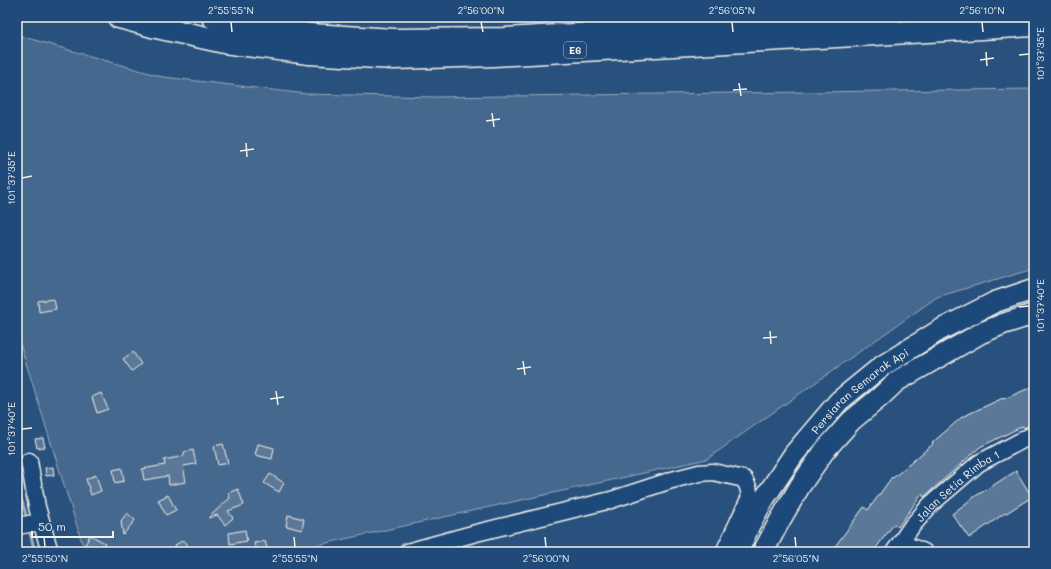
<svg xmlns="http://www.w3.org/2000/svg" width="1051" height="569" viewBox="0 0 1051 569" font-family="Mali,sans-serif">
  <rect width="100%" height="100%" fill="#28517e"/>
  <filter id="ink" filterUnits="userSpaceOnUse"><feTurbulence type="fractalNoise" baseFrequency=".025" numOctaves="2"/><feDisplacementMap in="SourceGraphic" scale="8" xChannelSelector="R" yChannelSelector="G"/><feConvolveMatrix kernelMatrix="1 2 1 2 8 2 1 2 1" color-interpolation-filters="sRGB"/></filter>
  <g filter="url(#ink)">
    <path fill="#45688e" stroke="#9cacbb" d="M17 35 163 77 307 94 436 97 1034 89V268L937 297 707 459 286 552H85L17 334Z"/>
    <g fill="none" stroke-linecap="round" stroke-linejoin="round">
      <path stroke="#a4b2be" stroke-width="3" d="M17 484 27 519
        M29 529 35 552"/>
    </g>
    <path fill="#5b7899" stroke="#f4f1e8" d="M54 299 56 309 39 312 38 301Z
      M133 352 141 364 132 371 123 359Z
      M1034 386V423L1024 428 1023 426 980 447 924 497 922 494 898 527 894 524 873 552H831L864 507 868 510 892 477 893 478 933 444 932 443 962 417 1003 398 1004 399Z
      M101 393 108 409 97 413 92 397Z
      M43 438 45 447 37 448 35 439Z
      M223 444 228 463 218 465 214 446Z
      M258 444 274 448 272 459 255 455Z
      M193 450 196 464 183 466 186 482 169 485 168 476 144 480 142 469 165 465 164 460 184 456V452Z
      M53 467 54 475 46 476 45 468Z
      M122 468 124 481 115 483 113 470Z
      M1016 471 1032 497 1005 514V513L969 538 952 514 974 497Z
      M270 474 284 483 279 492 264 483Z
      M96 475 101 491 91 495 86 479Z
      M238 489 244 505 228 511 233 518 225 525 217 515 209 518V517L230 498 228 493Z
      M168 495 176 510 166 515 158 500Z
      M127 513 135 520 123 535 121 521Z
      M288 515 304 519 302 530 286 526Z
      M245 530 247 541 230 544 229 533Z
      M90 535 105 543 100 552H98L85 545Z
      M184 540 187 544 191 552H178L175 545Z
      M265 541 268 552H256L254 543Z"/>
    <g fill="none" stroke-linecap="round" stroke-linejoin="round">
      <g stroke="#f4f1e8" stroke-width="19">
        <g id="minor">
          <path d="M29 461 37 507 50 552"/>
          <path d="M17 526 41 522"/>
          <path d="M901 543 924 552"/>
          <path d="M407 552 476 533 611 500 672 480 699 473 713 472 744 479 748 487 750 497 724 552"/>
          <path id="s1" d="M894 552 912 526 931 504 979 463 1034 434"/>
        </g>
      </g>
      <g stroke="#f4f1e8" stroke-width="23">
        <g id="major">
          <path id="s2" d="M738 552 749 526 764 499 794 454 839 401 882 366 940 330 995 302 1034 289"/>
          <path d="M763 552 779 522 800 486 825 450 851 421 880 397 897 381 981 333 1003 324 1034 314"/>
        </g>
      </g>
      <g stroke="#f4f1e8" stroke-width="25">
        <path id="highway" d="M119 17 152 26 224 42 309 53 394 58 494 55 1034 25
          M213 17 228 21 311 35 394 40 505 39 889 17"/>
      </g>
      <use href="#minor" stroke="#1f4a7a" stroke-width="16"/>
      <use href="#major" stroke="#1f4a7a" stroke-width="20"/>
      <use href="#highway" stroke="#1f4a7a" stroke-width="22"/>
    </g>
  </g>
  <path fill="none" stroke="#f4f1e8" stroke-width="1.5" d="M231 22 232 32M481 22 483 32M732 22 733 32M982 22 983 32M986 52 987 66M1019 55 1029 54M980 60 994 58M739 83 741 96M733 90 747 89M492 113 494 127M486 121 500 119M246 143 247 157M240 151 254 149M22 178 32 176M1019 307 1029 306M770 331 771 344M763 338 777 337M523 361 525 375M517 369 531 367M276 391 278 405M270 399 284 397M22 429 32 428M44 537 45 547M294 537 295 547M545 537 546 547M795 537 796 547"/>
  <g text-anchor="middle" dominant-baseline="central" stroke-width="3" stroke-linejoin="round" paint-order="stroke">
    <rect fill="#1f4a7a" stroke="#b4bfc7" stroke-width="1" x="564" y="42" width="22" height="16" rx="3"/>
    <g font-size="10" font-weight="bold" fill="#f4f1e8">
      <text x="575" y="50">E6</text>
    </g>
    <g font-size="11" fill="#f4f1e8" stroke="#1f4a7a">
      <text stroke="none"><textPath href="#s2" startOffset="205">Persiaran Semarak Api</textPath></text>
      <text stroke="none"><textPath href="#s1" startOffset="93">Jalan Setia Rimba 1</textPath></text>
    </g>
  </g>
  <rect width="1051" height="569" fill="none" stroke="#1f4a7a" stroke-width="44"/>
  <path d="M32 531v6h81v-6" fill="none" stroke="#f4f1e8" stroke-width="2"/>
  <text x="38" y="531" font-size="12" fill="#f4f1e8" stroke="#1f4a7a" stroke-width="3" paint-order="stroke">50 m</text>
  <rect x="22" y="22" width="1007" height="525" fill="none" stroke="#f4f1e8" stroke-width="1.5"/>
  <g font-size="10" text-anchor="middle" fill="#f4f1e8">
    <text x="231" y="14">2°55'55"N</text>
    <text x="481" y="14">2°56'00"N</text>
    <text x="732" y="14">2°56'05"N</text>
    <text x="982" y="14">2°56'10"N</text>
    <text transform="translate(1040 54) rotate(-90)" y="4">101°37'35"E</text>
    <text transform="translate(11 178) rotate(-90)" y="4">101°37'35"E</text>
    <text transform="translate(1040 306) rotate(-90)" y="4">101°37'40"E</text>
    <text transform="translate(11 429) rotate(-90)" y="4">101°37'40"E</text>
    <text x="45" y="562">2°55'50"N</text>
    <text x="295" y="562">2°55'55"N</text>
    <text x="546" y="562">2°56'00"N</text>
    <text x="796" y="562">2°56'05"N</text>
  </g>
</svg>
